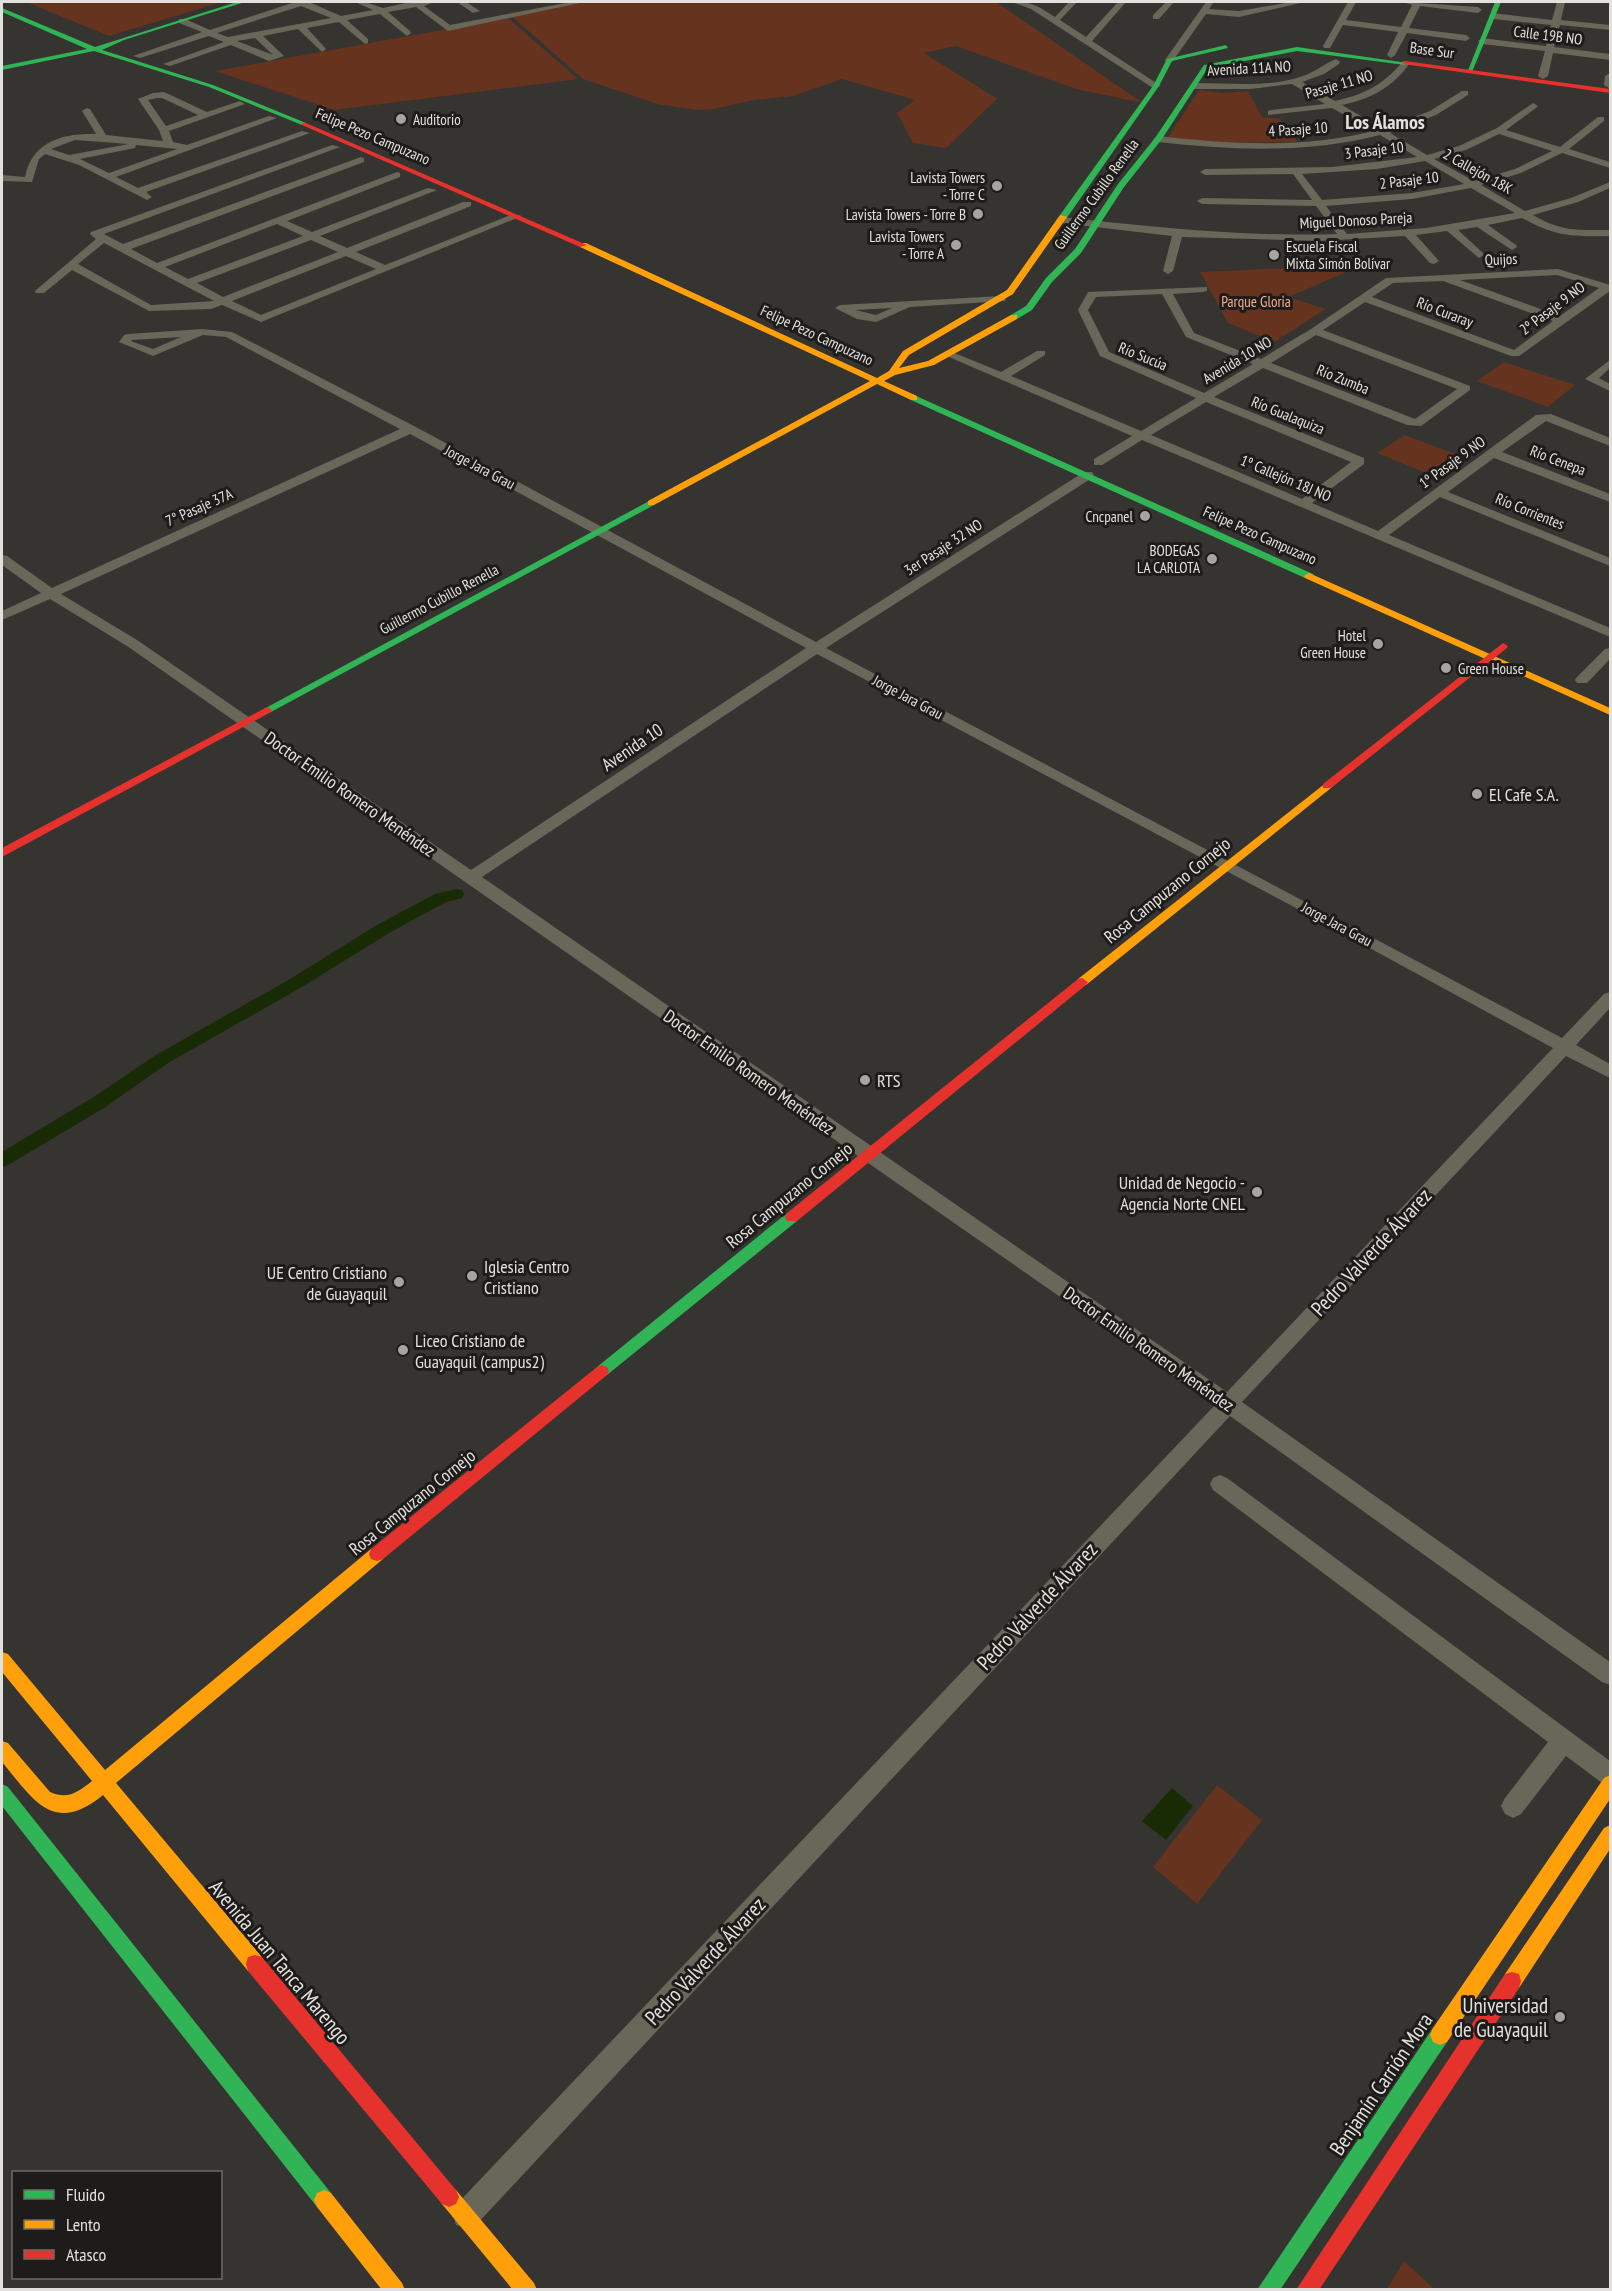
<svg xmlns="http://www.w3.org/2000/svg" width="1612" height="2291" viewBox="0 0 1612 2291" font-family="'PT Sans Narrow',sans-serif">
  <rect width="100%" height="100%" fill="#353431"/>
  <path fill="#65331e" d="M26 2H222L109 36Z
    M569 2H996L1143 103 1076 89 956 46 924 53 997 99 946 148 913 143 897 113 915 100 842 79 793 96 754 100 713 109 697 110 657 104 583 79 508 13Z
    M508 18 578 79 334 110 215 71Z
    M1199 90 1223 93 1248 91 1262 117 1280 119 1298 142 1219 143 1168 137Z
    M1329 266 1346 272 1289 297 1326 309 1274 342 1228 323 1200 272Z
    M1504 362 1575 385 1548 407 1477 381Z
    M1405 435 1466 458 1436 477 1377 453Z
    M1217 1785 1262 1820 1197 1904 1153 1867Z
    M1404 2261 1434 2289H1387Z"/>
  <path fill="#182b04" d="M1172 1788 1193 1806 1166 1840 1142 1821Z"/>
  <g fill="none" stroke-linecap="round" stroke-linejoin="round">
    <path fill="#182b04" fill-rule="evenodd" d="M456 889 462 890 464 894 462 898 446 902 389 933 302 987 168 1063 104 1108 8 1165 2 1167V1152L92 1098 156 1055 290 979 377 925 435 894Z"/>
    <path fill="#686759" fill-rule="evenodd" d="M295 2H309L341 16 373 10 355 2H365L383 8 410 2H434L424 6 450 25 571 2 580 3 448 31 416 7 388 12 410 31 411 33 407 36 380 14 347 20 368 39V43L365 44 339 22 307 28 326 49 322 52 298 29 263 36 284 56 269 61 231 45 170 66 163 64 224 42 209 36 140 58 133 56 202 32 179 23V19H185L210 30ZM301 6 331 18 228 37 217 33ZM255 38 273 55 237 41Z
      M457 2H466L480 11 473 13Z
      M1012 2C1029 0 1040 7 1055 17L1069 2H1077L1060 20 1086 37 1118 2H1126L1092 41 1161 86 1153 88 1031 9Z
      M1166 2H1174L1159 19H1153V15Z
      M1206 2 1213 3 1209 9 1239 11 1291 2H1305L1239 17 1206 14 1172 62H1166L1165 60Z
      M1348 2H1356L1346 20 1401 27 1412 5 1403 2 1478 7 1482 10 1478 13 1420 6 1409 28 1466 35 1470 38 1466 41 1407 33 1395 55 1391 58 1387 55 1398 32 1343 25 1330 48H1324L1323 46Z
      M1557 2H1565L1561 20 1610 25V30L1560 25 1554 47 1610 54V60L1553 53 1548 76 1543 79 1538 76 1545 51 1482 44 1478 41 1482 38 1546 46 1551 25 1493 19 1489 16 1493 13 1552 20Z
      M1336 59 1340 62 1339 64 1324 74 1302 82 1335 101C1363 95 1385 84 1403 61L1410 63C1393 87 1371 99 1342 105L1383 129 1430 111 1462 91H1468V95L1436 115 1390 133 1427 155 1459 146 1497 128 1533 103 1538 106 1536 108 1506 130 1560 147 1598 117H1604V121L1569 149 1610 162V168L1562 153 1521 173 1481 185 1525 211 1571 198 1610 182V188L1578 202 1533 215C1562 232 1577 230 1610 230V236C1573 237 1556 237 1522 218L1488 225 1516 245 1517 247 1512 250 1477 227 1458 230 1483 253 1484 255 1479 258 1447 231 1416 235 1439 261 1434 264 1430 263 1405 236 1320 241 1182 237 1173 271 1168 274 1163 271 1172 236 1061 223 1056 220 1061 217C1155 227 1241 237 1337 234L1316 206 1202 204 1197 201 1202 198 1312 200 1293 174 1205 175 1200 172 1205 169 1332 167 1417 157 1380 135C1307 154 1232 150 1158 142L1153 139 1158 136C1229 144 1303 149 1373 131L1332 108 1268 115V111L1271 110 1325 104 1292 84 1250 89H1195L1190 86 1195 83C1230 83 1269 88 1303 76 1315 72 1324 64 1336 59ZM1499 134 1552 151 1515 169 1474 181 1434 159 1466 150ZM1425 161 1464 184 1412 193 1322 200 1302 174 1377 169ZM1471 188 1515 213 1426 228 1347 234 1326 206 1412 199Z
      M1610 73V87L1609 88 1604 85 1605 76Z
      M164 92 207 112 240 101 245 104 169 131 173 142 187 145 269 116 277 118 116 177 138 188 302 131 310 133 146 192 152 197 147 200 79 165 45 154 39 159 32 182 2 181V175L25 177C32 141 63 133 96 134L82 111 87 108 90 109 106 135 163 141 159 130 138 99 153 93ZM157 98H162L198 115 166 126 148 100ZM75 140 129 144 69 155 51 149ZM136 145 177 149 109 173 80 159 135 148Z
      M332 145 340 147 104 234 123 244 361 157 364 158V162L131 249 157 263 397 172 400 173V177L287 221 312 232 428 188 437 190 320 236 347 248 463 202H471V206L356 252 385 265 513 214 522 216 261 322 222 305 211 309 149 311 72 270 44 293H36L35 291 96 239 90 234 91 232ZM277 224 303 236 188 279 165 267ZM311 240 338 252 223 297 197 283ZM104 243 214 301 151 305 78 264ZM346 256 376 269 261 315 232 301Z
      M1558 269 1610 285V291L1519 356H1511L1365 302 1323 330 1470 386V390L1421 426 1407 425 1263 368 1214 397 1364 458V464L1312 503 1378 531 1536 415 1551 414 1610 438V446L1546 421 1502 452 1610 494V502L1494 458 1448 492 1610 558V566L1440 497 1389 535 1610 628V637L1142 440 1102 465H1094V459L1132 436 942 354 948 351 952 352 1001 372 1037 351H1045V355L1011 376 1141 431 1196 398 1100 356 1078 310 1088 292 1207 287V291L1203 292 1173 294 1194 333 1261 359 1311 329 1386 278ZM1557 275 1599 288 1560 316 1460 280ZM1443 281 1553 321 1514 350 1372 297 1393 283ZM1162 294 1186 337 1253 364 1204 393 1109 352 1088 310 1096 297ZM1316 335 1457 389 1415 419 1271 363ZM1206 402 1351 462 1302 499 1151 435Z
      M1001 296 1006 299 1005 301 910 307 876 322 857 319 835 308 840 305ZM892 308 876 315 855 310Z
      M202 329 232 332 414 426 816 642 1084 472H1092L1094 475 1092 478 826 648 1562 1038 1604 994 1610 992V1008L1576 1045 1610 1064V1078L1566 1056 1242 1402 1610 1662V1685L1602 1682 1230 1416 476 2225 466 2228 456 2225 453 2215 456 2205 1215 1405 127 646 50 599 2 620V611L41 593 2 565V555L7 556 52 588 400 429 226 337 203 335 153 356 119 342 124 335 128 334ZM181 337 153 349 131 341 132 340ZM410 434 806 648 471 870 137 640 61 594ZM817 654 1309 915 1553 1048 1227 1392 482 877Z
      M1610 360V368L1599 378 1610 384V391L1585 379Z
      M1610 648V659L1587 683H1577L1575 680 1577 677 1605 649Z
      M1220 1475 1227 1478 1610 1761V1786L1602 1783 1566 1756 1521 1814 1513 1818 1505 1814 1501 1806 1505 1798 1548 1742 1213 1490 1210 1484 1213 1478Z"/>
    <path fill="#30b455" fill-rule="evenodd" d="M237 2H245L124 40 102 50 213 85 306 123V125H302L209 87 94 51 2 70V66L87 49 2 12V8L95 47Z
      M1495 2H1501L1472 72 1467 73Z
      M1226 45 1228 48 1172 61 1159 86 1066 219H1060V215L1153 86 1167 59Z
      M1297 47 1408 63 1405 65 1297 51 1208 68 1162 139 1124 187 1081 253 1052 282 1032 310 1017 319H1011V315L1026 306 1046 278 1075 249 1118 184 1155 138 1204 65Z
      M914 395 1313 574 1314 576 1313 578H1305L911 400 910 398Z
      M651 500 656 503 654 505 271 712 267 713 262 710Z
      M792 1212 797 1213 799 1217 797 1221 607 1375 602 1377 597 1375 595 1371 597 1367 787 1213Z
      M2 1784 8 1787 331 2193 334 2200 331 2207 324 2210 317 2207 2 1806Z
      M1440 2025 1447 2028 1450 2035 1447 2042 1280 2290H1257L1433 2028Z"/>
    <path fill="#ff9f0a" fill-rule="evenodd" d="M1060 215 1067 217 1013 294 909 355 899 368 928 361 1011 315H1017V319L934 365 895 375 884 381 917 396V400H911L877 384 654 505H648V501L870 381 580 247V243H586L877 378 889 371 903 351 1007 290Z
      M1309 573 1610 708V715L1305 578 1304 576Z
      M1327 782 1333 786 1331 788 1086 985H1078L1076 982 1078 979Z
      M377 1547 383 1549 385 1554 383 1559 116 1783 262 1957 264 1964 262 1971 255 1973 248 1971 103 1795C53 1836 33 1799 2 1762V1741L8 1743 50 1792C68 1800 78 1792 92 1781L2 1672V1652L8 1654 105 1770 371 1549Z
      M1610 1775V1799L1447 2042 1440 2045 1433 2042 1430 2035 1433 2028 1604 1778Z
      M1610 1825V1849L1519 1988 1512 1990 1505 1988 1503 1981 1505 1974 1604 1828Z
      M449 2187 456 2190 534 2283 537 2290H513L442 2204 439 2197 442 2190Z
      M324 2190 331 2193 402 2283 405 2290H382L317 2207 314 2200 317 2193Z"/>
    <path fill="#e5322d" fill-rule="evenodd" d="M1405 61 1610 89V93L1403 64Z
      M302 123H306L587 245 580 247 302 125Z
      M1503 643 1508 646 1507 648 1331 788H1323V784Z
      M267 707 272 710 271 712 2 857V848Z
      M1082 978 1088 982 1086 985 797 1221H787L785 1217 787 1213 1078 979Z
      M602 1365 607 1367 609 1371 607 1375 383 1559 377 1561 371 1559 369 1554 371 1549 597 1367Z
      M255 1955 262 1957 456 2190 459 2197 456 2204 449 2207 442 2204 248 1971 246 1964 248 1957Z
      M1512 1972 1519 1974 1521 1981 1519 1988 1319 2290H1296L1505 1974Z"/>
  </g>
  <g fill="#a6a4a1" stroke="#1e1c1a" stroke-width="2">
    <circle cx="401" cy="119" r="6"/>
    <circle cx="997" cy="186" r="6"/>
    <circle cx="978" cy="214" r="6"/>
    <circle cx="956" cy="245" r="6"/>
    <circle cx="1274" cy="255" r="6"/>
    <circle cx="1145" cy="516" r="6"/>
    <circle cx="1212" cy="559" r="6"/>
    <circle cx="1378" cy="644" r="6"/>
    <circle cx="1446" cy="668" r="6"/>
    <circle cx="1477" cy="794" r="6"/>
    <circle cx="865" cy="1080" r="6"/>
    <circle cx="1257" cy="1192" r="6"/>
    <circle cx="472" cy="1276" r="6"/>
    <circle cx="399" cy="1282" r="6"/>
    <circle cx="403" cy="1350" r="6"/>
    <circle cx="1560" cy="2017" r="6"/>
  </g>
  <g text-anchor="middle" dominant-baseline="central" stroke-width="6" stroke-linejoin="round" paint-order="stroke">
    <g font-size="15" fill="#e3e1dd" stroke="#1e1c1a">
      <text transform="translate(1548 35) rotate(7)">Calle 19B NO</text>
      <text transform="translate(1432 50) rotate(8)">Base Sur</text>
      <text transform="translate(1249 68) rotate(-3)">Avenida 11A NO</text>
      <text transform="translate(1339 84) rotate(-16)">Pasaje 11 NO</text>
      <text transform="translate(1298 129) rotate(-4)">4 Pasaje 10</text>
      <text transform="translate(373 136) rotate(23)">Felipe Pezo Campuzano</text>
      <text transform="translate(1374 150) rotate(-7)">3 Pasaje 10</text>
      <text transform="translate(1478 171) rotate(29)">2 Callejón 18K</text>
      <text transform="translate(1409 180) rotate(-7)">2 Pasaje 10</text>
      <text transform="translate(1096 194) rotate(-54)">Guillermo Cubillo Renella</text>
      <text transform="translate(1356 220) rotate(-3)">Miguel Donoso Pareja</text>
      <text transform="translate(1501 259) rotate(-3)">Quijos</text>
      <text transform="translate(1552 308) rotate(-37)">2º Pasaje 9 NO</text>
      <text transform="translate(1445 312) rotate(21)">Río Curaray</text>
      <text transform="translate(817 335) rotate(25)">Felipe Pezo Campuzano</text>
      <text transform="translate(1143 356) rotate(22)">Río Sucúa</text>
      <text transform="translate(1237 360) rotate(-31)">Avenida 10 NO</text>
      <text transform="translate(1343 379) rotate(22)">Río Zumba</text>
      <text transform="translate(1288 415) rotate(22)">Río Gualaquiza</text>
      <text transform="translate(1558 460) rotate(21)">Río Cenepa</text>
      <text transform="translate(1452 462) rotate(-36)">1º Pasaje 9 NO</text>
      <text transform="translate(480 467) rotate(28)">Jorge Jara Grau</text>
      <text transform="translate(1286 478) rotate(23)">1º Callejón 18J NO</text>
      <text transform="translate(199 507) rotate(-24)">7° Pasaje 37A</text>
      <text transform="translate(1530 511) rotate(22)">Río Corrientes</text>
      <text transform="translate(1260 535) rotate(24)">Felipe Pezo Campuzano</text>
      <text transform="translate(943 547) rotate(-33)">3er Pasaje 32 NO</text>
      <text transform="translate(439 599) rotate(-28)">Guillermo Cubillo Renella</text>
      <text transform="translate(908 697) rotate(28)">Jorge Jara Grau</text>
      <text transform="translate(1337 924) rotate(28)">Jorge Jara Grau</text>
    </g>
    <g font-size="15" fill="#e3e1dd" stroke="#1e1c1a" text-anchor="end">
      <text x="413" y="119" text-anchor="start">Auditorio</text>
      <text x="985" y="177">Lavista Towers<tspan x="985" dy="17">- Torre C</tspan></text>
      <text x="966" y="214">Lavista Towers - Torre B</text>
      <text x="944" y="236">Lavista Towers<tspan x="944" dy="17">- Torre A</tspan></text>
      <text x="1286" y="246" text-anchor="start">Escuela Fiscal<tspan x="1286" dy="17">Mixta Simón Bolívar</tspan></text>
      <text x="1133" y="516">Cncpanel</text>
      <text x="1200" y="550">BODEGAS<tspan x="1200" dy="17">LA CARLOTA</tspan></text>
      <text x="1366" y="635">Hotel<tspan x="1366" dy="17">Green House</tspan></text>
      <text x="1458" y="668" text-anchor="start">Green House</text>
    </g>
    <g font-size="15" fill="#f8ad8e" stroke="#1e1c1a">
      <text x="1256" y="301">Parque Gloria</text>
    </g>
    <g font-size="18" fill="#e3e1dd" stroke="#1e1c1a">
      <text transform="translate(632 747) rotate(-34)">Avenida 10</text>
      <text transform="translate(350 794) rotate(35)">Doctor Emilio Romero Menéndez</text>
      <text transform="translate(1167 890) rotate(-39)">Rosa Campuzano Cornejo</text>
      <text transform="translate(749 1072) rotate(35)">Doctor Emilio Romero Menéndez</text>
      <text transform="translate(789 1195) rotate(-39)">Rosa Campuzano Cornejo</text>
      <text transform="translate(1149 1349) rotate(35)">Doctor Emilio Romero Menéndez</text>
      <text transform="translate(412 1502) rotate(-39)">Rosa Campuzano Cornejo</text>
    </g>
    <g font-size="18" fill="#e3e1dd" stroke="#1e1c1a" text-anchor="start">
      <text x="1489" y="794">El Cafe S.A.</text>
      <text x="877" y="1080">RTS</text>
      <text x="1245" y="1182" text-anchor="end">Unidad de Negocio -<tspan x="1245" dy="21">Agencia Norte CNEL</tspan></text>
      <text x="484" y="1266">Iglesia Centro<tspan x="484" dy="21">Cristiano</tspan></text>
      <text x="387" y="1272" text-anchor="end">UE Centro Cristiano<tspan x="387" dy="21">de Guayaquil</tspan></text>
      <text x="415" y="1340">Liceo Cristiano de<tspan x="415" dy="21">Guayaquil (campus2)</tspan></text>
    </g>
    <g font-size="20" font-weight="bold" fill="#e3e1dd" stroke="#1e1c1a">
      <text x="1385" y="122">Los Álamos</text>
    </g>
    <g font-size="21" fill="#e3e1dd" stroke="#1e1c1a">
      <text transform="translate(1371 1252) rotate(-47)">Pedro Valverde Álvarez</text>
      <text transform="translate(1037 1606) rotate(-47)">Pedro Valverde Álvarez</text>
      <text transform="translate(705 1961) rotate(-47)">Pedro Valverde Álvarez</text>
      <text transform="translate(280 1962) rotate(50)">Avenida Juan Tanca Marengo</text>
      <text transform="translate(1381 2084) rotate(-56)">Benjamín Carrión Mora</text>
    </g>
    <g font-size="21" fill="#e3e1dd" stroke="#1e1c1a" text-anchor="end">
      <text x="1548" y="2005">Universidad<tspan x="1548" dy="24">de Guayaquil</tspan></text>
    </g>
  </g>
  <rect width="1612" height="2291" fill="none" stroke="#e3e1dd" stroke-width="6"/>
  <rect x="12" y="2171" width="210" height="108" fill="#1e1c1a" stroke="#6d6b68" stroke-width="1.5"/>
  <rect x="24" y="2190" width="30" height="9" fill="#30b455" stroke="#6d6b68" stroke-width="1.5"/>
  <text x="66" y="2201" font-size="18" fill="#e3e1dd">Fluido</text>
  <rect x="24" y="2220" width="30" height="9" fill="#ff9f0a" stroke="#6d6b68" stroke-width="1.5"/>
  <text x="66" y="2231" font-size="18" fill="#e3e1dd">Lento</text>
  <rect x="24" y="2250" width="30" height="9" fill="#e5322d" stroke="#6d6b68" stroke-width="1.5"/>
  <text x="66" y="2261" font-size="18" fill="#e3e1dd">Atasco</text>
</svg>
